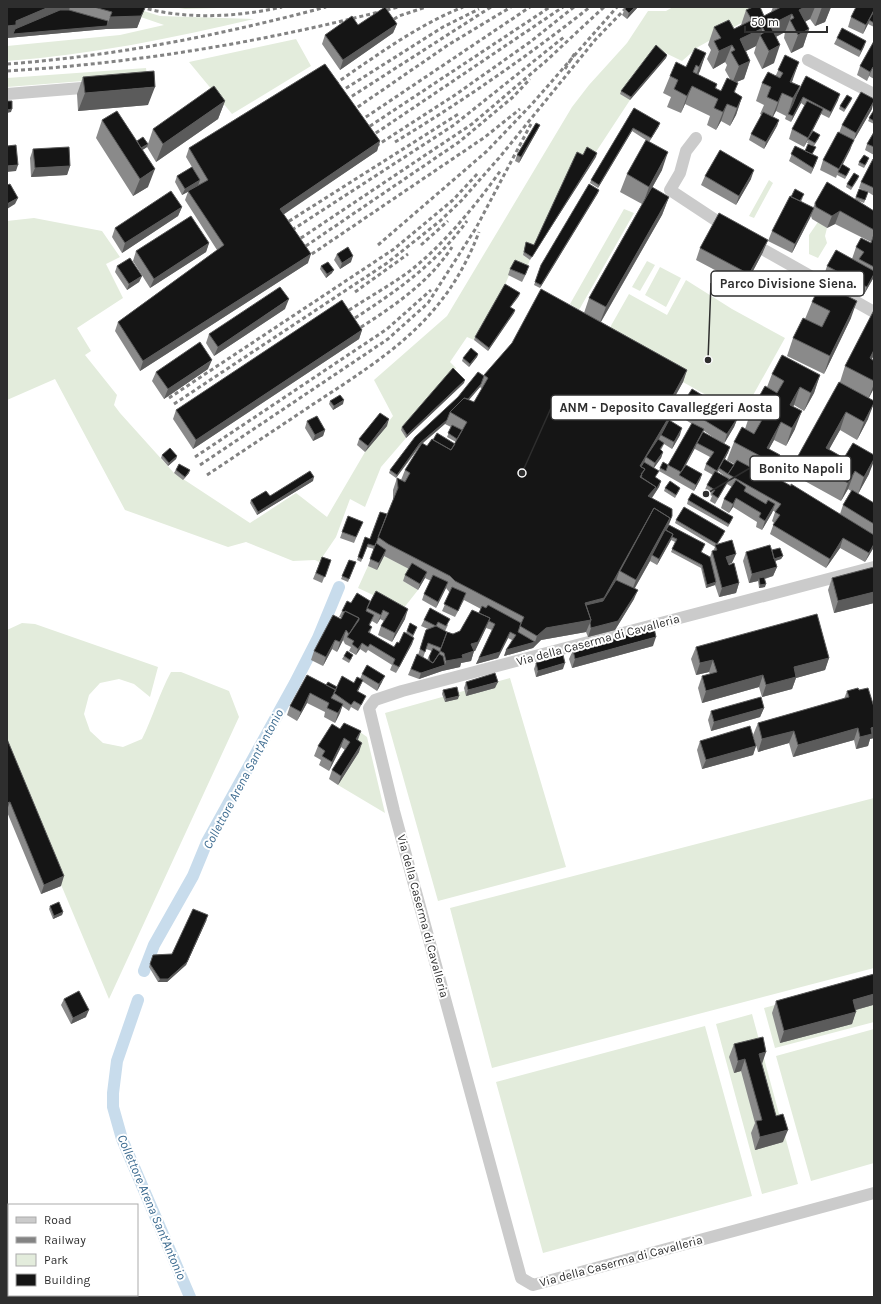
<svg xmlns="http://www.w3.org/2000/svg" width="881" height="1304" viewBox="0 0 881 1304" font-family="Karla,sans-serif">
  <rect width="100%" height="100%" fill="#fff"/>
  <path fill="#e3ecdc" d="M131 7 160 16 254 19C173 38 90 55 7 61V46L120 35 164 25 135 15Z
    M173 7H251L185 9Z
    M673 7H760L763 11 698 47 682 61 655 48 630 100 533 248 523 255 530 260 525 272 513 266 504 287 474 340 467 337 450 362 456 368 401 430 406 438 381 467 365 507 350 499 336 537 319 562 315 560 293 561 246 542 228 547 125 510 55 379 7 400V221L34 218 102 231 120 257 106 264 123 298 77 328 91 351 85 355 117 395 114 405 120 413 174 473 250 523 296 493 327 517 365 452 393 416 374 380 447 316 572 107 589 85 627 43 648 11H666Z
    M296 39 311 66 232 114 189 62Z
    M146 68 147 76 7 87V78Z
    M769 180 773 183 754 218 749 216Z
    M624 209 634 213 579 310 570 304Z
    M818 222 827 228 825 236 827 243 818 258 809 254V235Z
    M647 261 655 265 640 291 632 287Z
    M660 267 681 278 666 307 645 295Z
    M686 280 732 309 785 338 742 415 604 338 629 294 667 315Z
    M384 556 412 570 403 581 418 590 403 609 358 588 368 566 377 569Z
    M22 623 35 624 158 667 150 697 134 684 119 679 100 683 89 695 84 714 90 731 103 743 123 747 142 739C153 717 159 694 171 672H181L229 691 239 717 109 999 7 756V630Z
    M510 678 566 867 438 901 385 713Z
    M360 732 367 737 385 813 338 785 359 752 353 748Z
    M874 798V968L492 1068 450 908Z
    M874 978V1022L775 1048 764 1008Z
    M752 1014 798 1184 762 1194 716 1024Z
    M705 1026 752 1196 543 1253 496 1082Z
    M874 1029V1163L811 1181 776 1056Z"/>
  <g fill="none" stroke-linecap="round" stroke-linejoin="round">
    <path stroke="#c8dcec" stroke-width="12" d="M144 971 154 945 193 876 207 842 295 683 318 638 339 587
      M138 1000 117 1061 113 1093V1107L122 1139 190 1297"/>
    <path stroke="#cbcbcb" stroke-width="12" d="M808 60 874 94
      M7 94 94 87
      M696 138 686 151 680 173 670 190 729 229
      M750 242 874 312
      M874 567 402 691 375 700 369 708 394 811 521 1278 533 1285 874 1193"/>
    <path stroke="#838383" stroke-width="3" stroke-dasharray="4 3" stroke-linecap="butt" d="M141 7C185 20 238 17 282 7
      M388 23 399 16 426 7
      M7 64C116 56 221 35 326 7
      M565 69 575 53
      M7 71C140 63 269 41 398 7
      M335 84C376 56 416 26 463 7
      M340 92 443 27 479 9
      M346 100 491 7
      M352 111 448 45 511 7
      M360 121 530 7
      M364 130 550 7
      M370 137 563 7
      M395 142C463 101 528 56 590 7
      M376 146 455 95 530 42 574 7
      M283 225 460 113
      M292 230 454 125 564 37
      M295 242 472 124 546 61 604 7
      M378 245 487 151 531 105 617 7
      M421 245 448 221
      M300 250 459 142 513 97 530 79
      M306 258 485 137 520 109
      M355 292 408 254
      M343 314C364 300 386 288 407 273 440 249 477 204 501 170
      M349 322C395 292 434 266 467 221
      M355 331C391 308 428 284 452 247
      M169 398 394 249 453 200 479 172
      M174 404 387 263 440 221 462 200 499 158 595 40 627 7
      M195 457 387 329 431 290
      M200 465 388 339 428 303 476 228 531 124
      M207 475C243 451 279 427 315 403 390 354 446 319 479 232"/>
  </g>
  <path fill="#8a8a8a" fill-rule="evenodd" d="M7 7H143L140 20 137 28 106 29 7 38Z
    M638 7 627 19 622 15 625 9Z
    M773 7H831L825 22 815 26 810 19 805 22 809 29 803 47 791 53 784 38 785 32 776 37 774 63 762 69 754 53 756 46 746 51 750 61 744 79 736 82 735 93 742 97 736 115 730 126 721 121 716 130 707 125 710 116 685 104 681 113 667 107 671 97 663 93 670 76 686 67 706 53 698 75 717 84 716 89 721 91 730 79 725 70 727 65 725 62 713 69 707 59 711 50 708 45 714 27 734 29 741 25 746 10 764 16 771 12Z
    M874 14V27L868 24 863 34 848 27 851 17Z
    M397 24 393 33 340 70 322 44 325 35Z
    M837 38 866 41 859 57 834 44Z
    M874 41V79L869 76 867 81 857 75 860 66Z
    M667 55 666 58 630 100 620 94 621 91Z
    M785 55 793 79 792 82 800 86 797 94 838 100 829 118 821 114 809 138H819L814 146 807 143 808 140 804 147 789 139 792 129 805 106 801 103 791 122 785 119 786 116 776 111 773 117 779 120 777 126 764 149 749 140 751 134 762 115 760 114 764 105 756 101 762 83 776 75Z
    M83 77 148 105 78 111 77 94Z
    M852 98 851 101 844 112 839 109 840 106Z
    M225 101 218 119 156 162 147 147 142 150 148 187 133 196 96 138 102 120 137 141 148 144 153 129Z
    M634 108 659 126 649 142 632 131 598 188 590 183 591 180Z
    M872 109 853 142 850 150 842 165 849 172 845 179 837 175 836 178 820 170 823 160 839 133 842 125Z
    M874 110V124L868 121Z
    M540 125 537 131 519 163 515 161 517 155Z
    M874 132V155L865 150 867 144Z
    M380 141 377 151 283 214 308 263 140 371 115 331 118 322 217 250 185 200 188 192 182 195 175 182 177 176 192 167 186 157 189 148Z
    M795 146 818 157 811 174 789 161Z
    M33 149 70 166 67 175 31 177 30 158Z
    M596 157 530 260 523 255 526 242 534 245Z
    M874 160V196L868 192 864 203 859 201 874 211V277L863 296 824 275 827 266 852 259 856 247 871 242 835 224 827 228 812 219 811 216 792 253 768 241 772 231 803 197 801 202 813 208 815 203 855 199 859 189 865 191 859 188 861 182Z
    M868 161 864 168 858 165 859 162Z
    M662 170 644 202 669 197 662 215 601 322 687 370 683 382 672 402 676 405 672 417 670 421 680 435 672 449 664 444 661 450 663 452 661 458 654 468 656 478 661 481 659 487 652 498 672 516 669 525 705 544 701 552 710 557 712 551H713L715 547 675 523 676 520 724 534 717 544 732 563 728 564 739 583 736 593 719 597 715 585 706 588 701 568 671 552 675 542 671 540 657 565 650 561 635 588 634 599 615 630 588 637 586 632 541 640 533 648 504 656 512 640 508 638 498 658 476 664 492 630 486 628 475 651H474L471 661 461 663 460 667 442 671 419 679 408 675 417 654 418 655 426 630 428 629 421 626 430 608 448 625 445 631 453 634 460 631 479 613 481 609 464 600 455 617 442 611 450 593 446 588 436 608 422 600 424 594 431 581 425 578 418 590 403 581 405 575 409 569 384 556 377 570 368 566 374 549 367 547 361 562 357 560 365 537 370 539 380 533 393 500V490L397 478 401 480 405 470 421 445 396 478 389 473 390 470 484 375 584 313 589 298 642 204 620 192 627 174ZM480 387 482 389 474 402 469 400ZM446 423 445 424 451 427 447 437 456 442 455 444 433 440 427 446 422 444ZM426 649 432 651 427 660 423 658Z
    M705 176 751 179 736 205 701 185Z
    M859 176 858 179 851 190 846 187 847 184Z
    M599 190 598 193 540 288 534 285 541 265Z
    M182 207 178 216 122 253 112 237 115 228Z
    M209 243 206 252 150 288 133 261 136 251Z
    M700 248 763 252 745 286 696 260Z
    M337 254 351 262 340 269 334 260Z
    M117 266 142 276 139 282 127 290 115 272Z
    M321 266 332 273 326 278 320 269Z
    M510 269 527 272 522 282 508 275Z
    M519 296 510 308 515 310 514 313 488 351 474 340 475 337Z
    M812 302 851 318 824 374 787 356 793 338 805 319Z
    M285 309 214 356 206 343 209 334Z
    M874 310V355L872 359 874 361V388L869 398 868 419 857 440 840 430 829 449 869 474 858 494 874 503V547L865 562 840 548 826 568 770 534 774 523 772 521 775 512 774 511H773L762 530 756 527 757 522 733 507 729 513 721 508 724 499 732 487 727 484 715 504 710 501 712 496 704 492 707 485 713 475 704 470 706 464 710 457 695 449V448L686 465 702 474 700 480 694 491 659 471 660 468 668 465 692 424 678 415 681 406 738 417 734 427 724 443 730 447 725 459 734 465V464L727 460 734 442 745 429 751 411 767 387 772 374 820 375 814 393 804 411 794 405 793 406 795 429 786 446 774 440 769 449 780 455 772 476 840 514 843 505 851 491 848 489 841 501 792 474 798 456 840 382 845 366ZM704 431 720 442 703 432ZM718 471 727 478 717 473Z
    M362 330 359 339 193 449 173 419 176 410Z
    M478 354 477 357 469 367 462 361 463 358Z
    M208 369 164 399 152 381 156 372Z
    M464 383 406 438 401 430 402 427Z
    M330 401 343 404 333 410 329 404Z
    M307 421 325 430 323 436 313 441 305 428Z
    M387 426 365 452 357 445 359 439Z
    M162 455 177 456 176 459 168 466 161 458Z
    M179 464 189 473 183 480 174 473Z
    M313 481 257 515 250 503 251 500 270 496Z
    M665 488H680L679 491 675 498 664 491Z
    M688 500 733 517 732 520 728 527 687 504Z
    M348 516 363 522 354 543 340 538Z
    M772 550 783 556 781 559 775 561 777 567 773 576 765 579V587L759 588 758 581 749 583 743 561 746 552Z
    M322 557 331 560 322 583 313 579Z
    M349 560 356 562 348 582 341 579Z
    M874 567V603L834 613 828 590 832 578Z
    M370 601 405 619 392 642 378 635 381 626 384 621 380 619 377 624 372 621 369 626 372 627 370 633 394 647 399 643 406 633 410 623 417 627 413 637 412 644 396 673 390 670 392 665 368 650 366 653 360 649 356 655 349 651 351 647 345 644 343 640 337 652 332 649 323 666 311 660 314 651 341 619 342 618 339 617 342 611 351 603Z
    M653 646 572 668 569 659 573 650Z
    M696 647 829 658 825 670 796 678 792 689 762 697 759 687 702 703 698 688 702 676 710 674 709 672 696 675 691 659Z
    M344 656 352 658 349 663 342 659Z
    M536 663 563 669 536 677 534 669Z
    M362 674 382 682 377 691 362 681 358 691 363 702 358 711 351 707 349 711 342 706 340 713 335 723 324 717 325 712 307 703 297 721 287 715 290 706 307 675 326 685 337 687 354 683 360 679Z
    M466 682 495 688 466 696 464 688Z
    M443 690 458 699 445 702 442 694Z
    M859 690 874 707V738L870 739 868 746 856 749 854 740 793 757 789 743 758 752 753 735 758 723 844 699 847 691Z
    M764 708 760 717 711 731 708 720 711 711Z
    M340 729 361 731 358 740 359 752 338 785 329 779 332 770 345 750 341 747 329 771 319 765 321 760 314 756 318 746Z
    M7 739 61 886 41 894 7 812Z
    M700 741 756 746 753 755 702 769 697 750Z
    M50 906 63 912 62 915 53 919 49 909Z
    M207 919 186 965 167 982H158L149 967 153 955 172 954Z
    M874 974V1008L873 1005 856 1010 852 1024 780 1043 772 1013 776 1001Z
    M64 999 86 1017 71 1024 61 1005Z
    M734 1044 762 1064 783 1142 755 1150 751 1133 755 1123 741 1071 734 1073 729 1057Z"/>
  <path fill="#5b5b5b" d="M49 7H70L68 13 107 26 110 17 145 8 137 28 106 29 7 38V26L16 21Z
    M635 7H638L627 19 629 13Z
    M805 7H815L810 19 794 27 799 10Z
    M822 7H831L825 22 815 26Z
    M874 10V12L863 34 866 25Z
    M792 14 785 32 764 43 770 25Z
    M397 24 393 33 340 70 343 60Z
    M763 28 756 46 734 57 740 39Z
    M809 29 803 47 791 53 798 35Z
    M866 41 864 47 859 57 861 51Z
    M732 45 725 62 713 69 719 51Z
    M780 45 774 63 762 69 769 51Z
    M706 53 700 71 693 85 699 67Z
    M667 55 666 58 630 100 631 97Z
    M750 61 744 79 732 84 739 66Z
    M799 62 793 79 786 95 790 82Z
    M873 67 869 76 867 81 870 72Z
    M692 86 685 104 681 113 687 96Z
    M800 86 793 104 788 114 793 98Z
    M155 87 148 105 78 111 85 93Z
    M782 93 776 111 771 120 778 102Z
    M840 94 838 100 829 118 831 112Z
    M742 97 736 115 730 126 737 108Z
    M803 97 801 103 791 122 793 116Z
    M225 101 218 119 156 162 163 144Z
    M874 101 872 109 853 142 850 150 839 172H838L836 178 839 169 854 141 856 133Z
    M727 104 721 121 716 130 723 112Z
    M12 109 11 112 7 113V110Z
    M823 109 819 118 804 147 808 138Z
    M779 120 777 126 764 149 766 142Z
    M660 123 659 126 649 142 651 138Z
    M540 125 537 131 519 163 521 157Z
    M633 128 632 131 598 188 599 185Z
    M380 141 377 151 277 219 280 209Z
    M148 144 147 147 138 153 139 150Z
    M668 152 662 170 643 204 649 187Z
    M597 153 596 157 530 260 532 257Z
    M818 157 816 163 811 174 813 168Z
    M18 165 16 171 7 172V166Z
    M70 166 67 175 31 177 35 168Z
    M155 169 148 187 133 196 140 179Z
    M754 170 751 179 736 205 739 196Z
    M200 180 198 186 182 195 185 189Z
    M599 190 598 193 540 288 541 285Z
    M669 197 662 215 599 325 606 307Z
    M18 198 15 204 7 209V204Z
    M182 207 178 216 122 253 125 243Z
    M814 208 810 218 792 253 795 244Z
    M840 211 835 224 827 228 832 216Z
    M768 240 763 252 745 286 749 274Z
    M209 243 206 252 150 288 154 279Z
    M311 254 308 263 140 371 143 361Z
    M353 256 351 262 340 269 342 263Z
    M334 270 332 273 326 278 327 274Z
    M874 274V277L863 296 867 287Z
    M142 276 139 282 127 290 129 284Z
    M520 293 519 296 508 310 510 307Z
    M289 299 285 309 214 356 218 347Z
    M857 301 851 318 824 374 830 356Z
    M515 310 514 313 488 351 489 348Z
    M362 330 359 339 193 449 196 440Z
    M874 350V355L863 376 870 358Z
    M478 354 477 357 469 367 470 364Z
    M212 360 208 369 164 399 168 389Z
    M687 370 683 382 665 414 670 401Z
    M820 375 814 393 804 411 811 393Z
    M465 380 464 383 406 438 407 435Z
    M481 384 480 387 460 410 455 415Z
    M874 384V388L868 399Z
    M800 387 794 405 784 423 790 405Z
    M344 400 343 404 333 410 334 406Z
    M874 403 868 419 857 440 864 422Z
    M676 405 672 417 661 435 659 439 648 458 646 457 644 463 639 473 640 466Z
    M802 411 795 429 786 446 792 428Z
    M846 412 840 430 820 466 826 448Z
    M738 417 734 427 724 444 727 434Z
    M389 419 387 426 365 452 368 446Z
    M447 420 446 423 419 446 396 478 397 475 420 443Z
    M781 422 774 440 764 458 767 448Z
    M682 428 680 435 672 449 674 442Z
    M704 429 701 438 697 443 695 448 680 475H679L681 472Z
    M325 430 323 436 313 441 315 435Z
    M730 447 728 453 720 468H719L715 477 717 471Z
    M663 452 661 458 653 469 655 463Z
    M780 455 773 473 768 482 775 464Z
    M177 456 176 459 168 466 169 463Z
    M874 459V461L869 474 858 494 864 477Z
    M190 470 189 473 183 480 185 477Z
    M855 471 848 489 841 501 848 483Z
    M702 474 700 480 694 491 696 485Z
    M314 477 313 481 257 515 258 512Z
    M661 481 659 487 651 499 648 496Z
    M736 498 733 507 729 513 733 504Z
    M775 504 772 513 762 530 765 521Z
    M672 516 667 528 652 555 650 561 629 598 636 580 670 518Z
    M673 534 671 540 657 565 659 559Z
    M843 538 840 548 826 568 830 559Z
    M874 544V547L865 562 869 553Z
    M386 550 384 556 377 570 379 563Z
    M736 554 732 563 723 566 726 557Z
    M783 556 781 559 769 563 771 560Z
    M777 567 773 576 759 580V578L758 581 749 583 752 574Z
    M427 572 425 578 418 590 420 584Z
    M619 572 615 584 600 610 587 614 585 603Z
    M448 582 446 588 436 608 438 602Z
    M716 582 715 585 706 588 707 585Z
    M739 583 736 593 719 597 722 588Z
    M766 584 765 587 759 588 760 585Z
    M638 590 634 599 615 630 588 637 591 628Z
    M874 592V603L834 613 838 601Z
    M408 609 405 619 392 642 395 633Z
    M383 610 380 619 377 624 381 615Z
    M490 618 486 628 475 651 468 653 471 644Z
    M591 620 586 632 541 640 533 648 504 656 506 650 535 642 537 636 546 628Z
    M346 630 343 640 337 652 340 642Z
    M510 632 508 638 498 658 476 664 479 658Z
    M656 637 653 646 572 668 575 659Z
    M414 638 412 644 396 673 399 667Z
    M335 640 332 649 323 666 326 657Z
    M362 643 360 649 356 655 358 649Z
    M474 651 471 661 461 663 460 667 442 671 419 679 421 673 445 665 446 661 462 655Z
    M829 658 825 670 796 678 792 689 762 697 766 685 794 667Z
    M713 660 709 672 696 675 700 663Z
    M565 663 563 669 536 677 538 671Z
    M763 675 759 687 702 703 706 691Z
    M385 676 382 682 377 691 379 684Z
    M363 680 360 687 355 697 357 691Z
    M498 682 495 688 466 696 468 690Z
    M310 693 307 703 297 721 301 712Z
    M459 696 458 699 445 702 446 699Z
    M343 704 340 713 335 723 338 713Z
    M764 708 760 717 711 731 714 722Z
    M874 727V738L870 739 868 746 856 749 860 737 871 728Z
    M858 728 854 740 793 757 798 745Z
    M361 731 357 741 356 739Z
    M794 731 789 743 758 752 762 739Z
    M344 738 341 747 329 771 332 762Z
    M362 743 359 752 338 785 341 776Z
    M756 746 753 755 702 769 706 760Z
    M10 802 7 810V803Z
    M64 876 61 886 41 894 44 885Z
    M63 912 62 915 53 919 54 916Z
    M207 919 186 965 167 982H158L160 979Z
    M874 994V1003L873 1005 848 1012 853 1000Z
    M89 1010 86 1017 71 1024 73 1018Z
    M856 1012 852 1024 780 1043 784 1031Z
    M766 1052 762 1064 755 1066 759 1054Z
    M745 1059 741 1071 734 1073 738 1061Z
    M788 1130 783 1142 755 1150 760 1137Z"/>
  <path fill="#151515" stroke="#5b5b5b" d="M7 7H49L16 21V25L7 26Z
    M94 7H143L145 8 141 16 110 17 112 12Z
    M385 7 397 24 343 60 325 35 352 16 358 25Z
    M626 7H635L629 13 625 9Z
    M753 7H760L764 16 781 7H805L799 10 809 29 798 35 790 20 794 18 792 14 770 25 780 45 769 51 760 35 765 32 763 28 740 39 750 61 739 66 731 52 735 50 732 45 719 51 714 41 721 38 714 27 729 20 734 29 752 20 746 10Z
    M856 7H874V10L866 25 851 17Z
    M60 10H69L108 21 107 26 13 34 15 29Z
    M873 13 874 14V23L869 20Z
    M842 28 866 41 861 51 837 38Z
    M874 41V68L873 67 870 72 860 66Z
    M656 45 667 55 631 97 621 91Z
    M695 48 706 53 699 67 696 65 693 72 717 84 715 88 721 91 727 78 738 83 734 92 742 97 737 108 727 104 723 112 714 108 718 99 692 86 687 96 674 89 678 80 670 76 676 62 686 67Z
    M785 55 799 62 790 82 800 86 793 98 782 93 778 102 767 97 771 87 762 83 768 72 780 78 783 73 778 70Z
    M325 64 380 141 280 209 311 254 143 361 118 322 224 245 188 191 208 180 189 148Z
    M154 71 155 87 85 93 83 77Z
    M806 76 840 94 831 112 803 97 793 116 788 114 793 104 797 94Z
    M214 86 225 101 163 144 153 129Z
    M861 92 874 99V101L856 133 842 125Z
    M847 95 852 98 845 109 840 106Z
    M7 101H12V109L7 110Z
    M807 101 823 109 808 138 792 129Z
    M634 108 660 123 651 138 633 128 599 185 591 180Z
    M874 110V121L869 118Z
    M117 111 155 169 140 179 102 120Z
    M763 112 779 120 766 142 751 134Z
    M536 123 540 125 521 157 517 155Z
    M813 131 820 135 815 143 808 139Z
    M838 132 854 140 839 169 823 160Z
    M874 132V147L867 144Z
    M143 137 148 144 141 148 137 141Z
    M646 140 668 152 649 187 627 174Z
    M808 144 816 147 812 154 805 151Z
    M16 145 18 165 7 166V146Z
    M795 146 818 157 813 168 791 154Z
    M69 147 70 166 35 168 33 149Z
    M587 147 597 153 532 257 524 252 526 242 534 245 577 152 583 155Z
    M720 150 754 170 739 196 705 176Z
    M864 155 869 158 865 165 859 162Z
    M873 159 874 160V188L861 182Z
    M842 164 850 169 846 176 838 172Z
    M192 167 200 180 185 189 177 176Z
    M854 173 859 176 852 187 847 184Z
    M827 182 874 211V230L840 211 832 216 816 207 815 203Z
    M10 184 18 198 7 204V185Z
    M589 184 599 190 541 285 535 282 541 265Z
    M652 187 669 197 606 307 589 298Z
    M795 189 804 194 800 201 791 197Z
    M859 189 868 192 865 200 856 197Z
    M171 191 182 207 125 243 115 228Z
    M790 196 814 208 795 244 772 231Z
    M719 213 768 240 749 274 700 248Z
    M191 216 209 243 154 279 136 251Z
    M874 234V267L859 259 864 252 856 247 861 238 871 243Z
    M348 247 353 256 342 263 337 254Z
    M836 250 874 271V274L867 287 827 266Z
    M130 258 142 276 129 284 117 266Z
    M515 260 529 266 525 275 510 269Z
    M328 262 334 270 327 274 321 266Z
    M821 283 857 301 830 356 793 338 803 318 822 327 830 311 812 302Z
    M505 284 520 293 510 307 515 310 489 348 475 337Z
    M280 287 289 299 218 347 209 334Z
    M541 289 687 370 670 401 676 405 640 466 645 469 640 477 656 487 648 496 672 509V516L668 524 670 518 654 508 604 598 585 603 591 620 546 628 537 636 520 626 524 617 455 581 450 576 388 544 378 537 398 488 397 478 405 482 410 473 405 470 422 443 427 446 432 439 451 450 467 422 450 412 464 398 474 402 488 378 484 375 512 343Z
    M342 300 362 330 196 440 176 410Z
    M874 310V350L870 358 874 361V381L845 366Z
    M200 342 212 360 168 389 156 372Z
    M471 348 478 354 470 364 463 358Z
    M782 355 820 375 811 393 800 387 790 405 802 411 792 428 781 422 767 448 780 455 775 464 734 442 742 427 754 434 763 418 751 411 765 386 777 393 784 381 772 374Z
    M453 368 465 380 407 435 402 427Z
    M478 372 484 376 481 384 468 399 464 398 450 412 447 420 420 443 397 475 390 470 415 437 458 397Z
    M839 382 874 401V403L864 422 846 412 826 448 844 458 853 443 874 455V459L864 477 855 471 848 483 798 456Z
    M692 389 738 417 727 434 681 406Z
    M340 395 344 400 334 406 330 401Z
    M380 413 389 419 368 446 359 439Z
    M317 416 325 430 315 435 307 421Z
    M669 420 682 428 674 442 661 435Z
    M692 423 704 429 681 472 668 465Z
    M452 425 462 430 457 439 448 433Z
    M703 432 730 447 717 471 706 464 714 452 697 443Z
    M437 433 455 444 451 450 433 440Z
    M658 439 664 443 660 449 663 452 655 463 646 457Z
    M170 448 177 456 169 463 162 455Z
    M724 459 734 465 728 474 719 468Z
    M737 460 765 475 766 472 791 486V484L874 535V544L869 553 843 538 830 559 773 525 780 515 775 512 781 504 728 474Z
    M644 462 659 471 655 477 661 481 654 493 656 487 641 477 642 475 641 474 645 469 641 467Z
    M663 462 668 465 666 471 660 468Z
    M179 464 190 470 185 477 176 470Z
    M686 465 702 474 696 485 679 475Z
    M310 471 314 477 258 512 251 500 266 491 270 496Z
    M715 471 729 479 718 498 712 494 715 490 707 485Z
    M736 480 746 487 744 491 766 504 768 500 775 504 765 521 759 517 761 513 736 498 733 504 724 499Z
    M670 481 680 488 676 495 665 488Z
    M852 490 874 503V524L843 505Z
    M692 493 733 517 729 524 688 500Z
    M684 507 725 531 717 544 676 520Z
    M654 508 670 518 636 580 620 571Z
    M380 512 387 514 375 546 368 544 362 559 358 557 365 537 370 539Z
    M348 516 363 522 356 537 342 532Z
    M669 525 705 544 701 552 710 557 716 582 707 585 702 565 672 549 677 539 672 537 673 534 666 530Z
    M665 530 673 534 659 559 652 555Z
    M732 540 736 554 726 557 729 565 734 563 739 583 722 588 712 551 717 550 715 545Z
    M376 543 386 550 379 563 370 559Z
    M770 545 777 567 752 574 746 552Z
    M780 548 783 556 774 559 772 550Z
    M322 557 331 560 325 577 316 573Z
    M349 560 356 562 349 579 342 576Z
    M412 563 427 572 420 584 405 575Z
    M874 567V592L838 601 832 578Z
    M433 575 448 582 438 602 424 594Z
    M764 577 766 584 760 585 759 578Z
    M616 580 638 590 618 621 591 628 590 623 591 620 586 605 603 601Z
    M452 587 466 593 458 611 444 604Z
    M376 591 408 609 395 633 381 626 389 613 383 610 381 615 367 608Z
    M357 593 370 601 366 611 374 615 369 625 372 627 368 632 394 647 397 642 399 643 404 632 414 638 399 667 393 664 395 659 370 644 368 647 362 643 358 649 352 644 354 641 347 637 359 620V618L345 611V612L342 611 347 601 351 603Z
    M488 605 521 623 518 632 535 642 506 650 516 635 510 632 500 652 479 658 495 624 489 621 490 618 479 613 482 606 486 608Z
    M430 608 450 619 446 626 438 622 436 626 424 620Z
    M472 610 490 618 478 642 471 644 474 651 462 655 463 658 446 661 444 653 440 651 447 632 453 634 460 631Z
    M345 611 359 618 349 634 346 630 340 642 335 640 326 657 314 651 333 615 341 619Z
    M817 614 829 658 794 667 796 677 766 685 763 675 706 691 702 676 717 672 713 660 700 663 696 647Z
    M410 623 417 627 413 635 407 631Z
    M436 626 447 632 441 648 428 643 425 652 420 649 426 630Z
    M654 628 656 637 575 659 573 650Z
    M433 648 440 652 433 663 430 661 429 657Z
    M347 651 353 655 350 660 344 656Z
    M417 654 433 663 439 654 443 656 445 665 421 673 411 669Z
    M563 655 565 663 538 671 536 663Z
    M367 665 385 676 379 684 362 674Z
    M495 673 498 682 468 690 466 682Z
    M307 675 336 690 331 698 343 704 338 713 327 708 329 703 310 693 301 712 290 706Z
    M342 676 354 683 357 677 363 680 357 691 366 696 361 705 354 701 351 705 334 693Z
    M328 682 337 687 334 693 336 690 326 685Z
    M457 687 459 696 446 699 443 690Z
    M858 688 859 690 868 688 874 707V727L871 728 872 734 860 737 858 728 798 745 794 731 762 739 758 723 849 697 847 691Z
    M761 697 764 708 714 722 711 711Z
    M344 723 361 731 356 739 362 743 341 776 332 770 350 742 344 738 332 762 322 756 325 751 318 746 332 724 340 729Z
    M750 726 756 746 706 760 700 741Z
    M7 739 64 876 44 885 10 802 7 803Z
    M59 902 63 912 54 916 50 906Z
    M193 909 208 915 187 962 168 979H160L150 964 153 955 172 954Z
    M874 974V994L853 1000 856 1012 784 1031 776 1001Z
    M79 991 89 1010 73 1018 64 999Z
    M763 1037 766 1052 759 1054 776 1116 783 1114 788 1130 760 1137 756 1121 762 1120 745 1059 738 1061 734 1044Z"/>
  <g text-anchor="middle" dominant-baseline="central" stroke-width="4" stroke-linejoin="round" paint-order="stroke">
    <g font-size="12" fill="#2e2e2e" stroke="#fff">
      <text transform="translate(598 640) rotate(-15)">Via della Caserma di Cavalleria</text>
      <text transform="translate(423 916) rotate(75)">Via della Caserma di Cavalleria</text>
      <text transform="translate(621 1261) rotate(-15)">Via della Caserma di Cavalleria</text>
    </g>
    <g font-size="13" font-style="italic" fill="#3c6b90" stroke="#fff">
      <text transform="translate(243 779) rotate(-62)">Collettore Arena Sant'Antonio</text>
      <text transform="translate(152 1207) rotate(67)">Collettore Arena Sant'Antonio</text>
    </g>
  </g>
  <path fill="none" stroke="#2e2e2e" stroke-width="1.5" d="M708 360L711 283M522 473L551 408M706 494L750 468"/>
  <g fill="#2e2e2e" stroke="#fff" stroke-width="1.5">
    <circle cx="708" cy="360" r="4"/>
    <circle cx="522" cy="473" r="4"/>
    <circle cx="706" cy="494" r="4"/>
  </g>
  <g fill="#fff" stroke="#2e2e2e" stroke-width="1.5">
    <rect x="711" y="271" width="153" height="25" rx="4"/>
    <rect x="551" y="395" width="229" height="25" rx="4"/>
    <rect x="750" y="456" width="101" height="25" rx="4"/>
  </g>
  <g font-size="13" text-anchor="middle" font-weight="bold" fill="#2e2e2e">
    <text x="788" y="288">Parco Divisione Siena.</text>
    <text x="666" y="412">ANM - Deposito Cavalleggeri Aosta</text>
    <text x="801" y="473">Bonito Napoli</text>
  </g>
  <rect width="881" height="1304" fill="none" stroke="#2e2e2e" stroke-width="16"/>
  <rect x="8" y="1204" width="130" height="92" fill="#ffffff" stroke="#ababab"/>
  <rect x="16" y="1217" width="20" height="6" fill="#cbcbcb" stroke="#ababab"/>
  <text x="44" y="1224" font-size="12" fill="#2e2e2e">Road</text>
  <rect x="16" y="1237" width="20" height="6" fill="#838383" stroke="#ababab"/>
  <text x="44" y="1244" font-size="12" fill="#2e2e2e">Railway</text>
  <rect x="16" y="1254" width="20" height="12" fill="#e3ecdc" stroke="#ababab"/>
  <text x="44" y="1264" font-size="12" fill="#2e2e2e">Park</text>
  <rect x="16" y="1274" width="20" height="12" fill="#151515" stroke="#ababab"/>
  <text x="44" y="1284" font-size="12" fill="#2e2e2e">Building</text>
  <path d="M745 26v6h82v-6" fill="none" stroke="#2e2e2e" stroke-width="2"/>
  <text x="751" y="26" font-size="12" fill="#2e2e2e" stroke="#ffffff" stroke-width="3" paint-order="stroke">50 m</text>
</svg>
